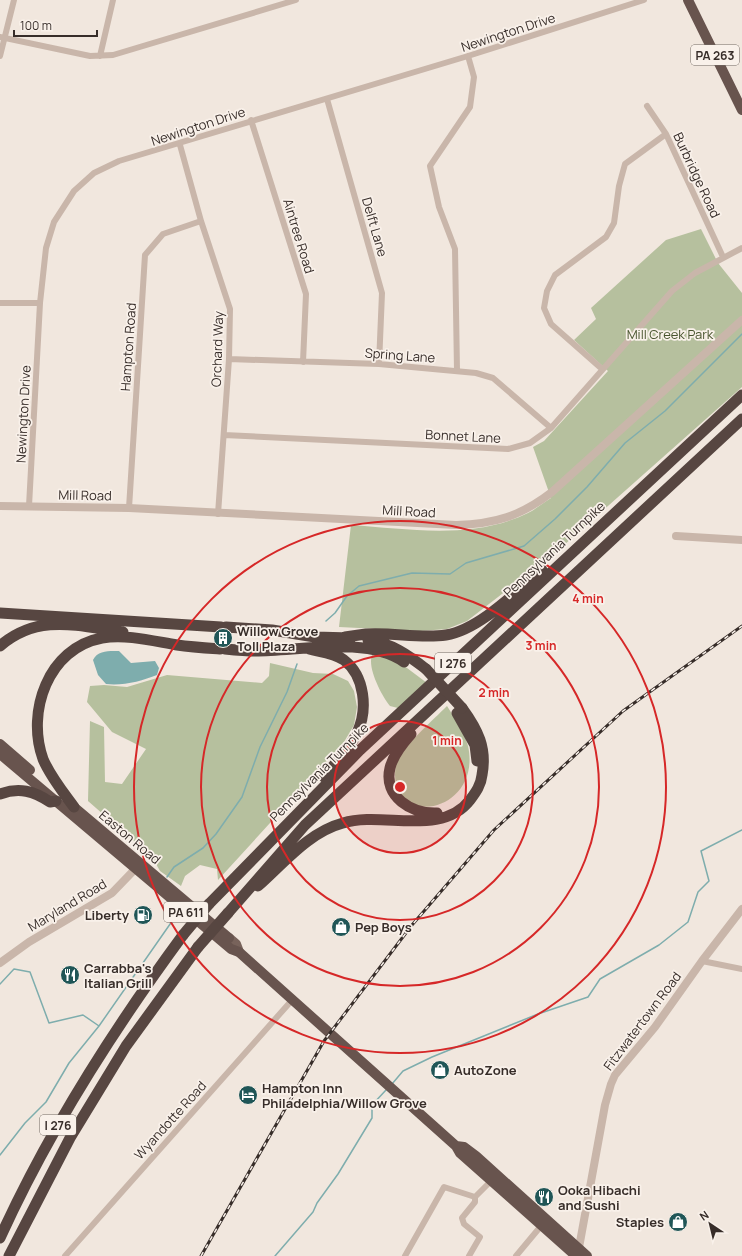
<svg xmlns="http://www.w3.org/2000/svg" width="742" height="1256" viewBox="0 0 742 1256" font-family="Manrope,sans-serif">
  <rect width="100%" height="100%" fill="#f1e7de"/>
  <path fill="#b6c09e" d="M701 229 718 263 742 293V387L555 553 467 621 447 629 420 631 339 627 351 525C409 529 473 540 528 513 536 509 543 503 551 498L533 447 544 441 608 371 574 340 596 319 591 308 666 240Z
    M372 655 395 659 427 683 398 708 390 706C382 696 367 668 372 655Z
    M270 663 313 673 333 674 348 681 354 691 357 707 354 725 344 742 218 880 217 869 200 865 185 876 181 886 160 871 152 857 88 801 90 721 104 727 105 782 122 784 146 749 112 732 87 702 90 686 104 685 127 687 167 675 262 683 269 676Z
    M447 706C455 719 464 731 468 746 481 804 410 828 396 784 394 776 395 765 399 758 408 742 433 720 447 706Z"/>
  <path fill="#7eadad" d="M119 651 131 663 155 661 159 668 157 675C142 681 123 686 106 684L98 675 93 660C98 650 109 651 119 651Z"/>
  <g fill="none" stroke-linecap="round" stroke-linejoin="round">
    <path stroke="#7eadad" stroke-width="1.5" d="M326 621 335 613 347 596 359 586 412 573 450 574 466 563 524 546 555 519 587 487 625 443 665 411 742 334
      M167 877 174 867 203 848 216 834 242 797 260 747 287 692 297 664
      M0 984 14 969 30 972 49 1023 83 1015 99 1026
      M392 1084 403 1071 432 1057 538 1014 588 997 600 979 659 945 688 922 698 892 709 881 701 851 742 830
      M0 1155 25 1123 46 1102 69 1063 99 1026 175 917
      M275 1256 313 1212 317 1203 338 1174 372 1118V1105L386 1090"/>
    <path stroke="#c9b6aa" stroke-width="6" d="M0 37 90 56 113 55 296 0
      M0 56 14 0
      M100 56 113 0
      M327 99 382 293 379 364
      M647 106 666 134 723 257
      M251 120 306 294 303 362
      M180 145 201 221 230 309 229 359 218 514
      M0 303H40
      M229 359 379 364 476 373 493 378 551 428
      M602 369 551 324 544 308 547 291 555 275 606 237 614 223 619 186 625 164 666 134
      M457 370 455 249 439 207 430 166 470 107 474 77 468 56
      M224 435 508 449 530 443 551 428 672 291 695 273 742 248
      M29 506 40 303 46 248 54 222 74 191 94 173 119 161 468 56 644 0
      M129 508 145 255 163 234 201 221
      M702 961 742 969
      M65 1256 293 999
      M405 1256 444 1187 475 1197
      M469 1256 480 1237 464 1224 462 1218 475 1202V1197L491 1181
      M516 1256 541 1226"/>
    <path stroke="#c9b6aa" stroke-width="8" d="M0 506 129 508 456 525C495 524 521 516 552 492L742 320
      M676 536 742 540
      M0 963 29 942 112 893 139 865
      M578 1253 605 1105 611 1084 615 1075 655 1027 702 961 742 909"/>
    <path stroke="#78635b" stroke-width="10" d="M229 938 236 944 239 952"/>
    <path stroke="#68544e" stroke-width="10" d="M688 0 742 110
      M0 744 30 770
      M0 754 231 949 239 952 456 1146 460 1153 576 1256
      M68 802 229 938
      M456 1146 464 1147 476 1156 587 1256"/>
    <path stroke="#574641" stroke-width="11" d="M0 613 221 627
      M226 627 272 630 315 637 351 638
      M345 637C352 636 359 635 366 634 393 632 420 639 446 635 479 630 517 591 542 570
      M368 640C391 643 408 655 426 669
      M0 646C38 613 78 626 123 632
      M225 649C235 650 246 651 256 651 299 651 367 636 404 662
      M309 649C321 652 334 653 344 660 365 676 368 710 357 733 350 749 335 763 324 777
      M457 713 475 745 477 761
      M411 734C402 744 393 755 390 768 383 797 412 814 437 813
      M0 794C19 787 34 791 50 802L56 801
      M74 807C63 792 50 776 43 759 26 712 48 648 102 638 127 634 153 641 177 645 191 647 206 648 220 649
      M258 886C284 863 309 832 343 823 382 811 442 837 470 800 476 792 481 785 482 775 487 748 478 730 462 708
      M209 904 360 750 742 395
      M228 913 305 825 742 419
      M0 1238C49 1130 113 1030 183 935
      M9 1256 70 1138 126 1046 198 947"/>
    <g stroke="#372d29" stroke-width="3">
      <path id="rail" d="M201 1256 324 1041 412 925 494 830 623 711 742 626"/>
    </g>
    <use href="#rail" stroke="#f9f1ea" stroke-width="1.5" stroke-dasharray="4.5" stroke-linecap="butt"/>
    <path stroke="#574641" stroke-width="11" d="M426 669 462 708
      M183 935 209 904
      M198 947 228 913"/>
  </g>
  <circle cx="400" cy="787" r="66" fill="#d62828" fill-opacity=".12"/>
  <g fill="none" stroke="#d62828" stroke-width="2">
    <circle cx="400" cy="787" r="66"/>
    <circle cx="400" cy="787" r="133"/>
    <circle cx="400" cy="787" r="199"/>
    <circle cx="400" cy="787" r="266"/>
  </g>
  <defs>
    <g id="building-disc" transform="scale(1)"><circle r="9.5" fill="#205657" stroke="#f9f1ea"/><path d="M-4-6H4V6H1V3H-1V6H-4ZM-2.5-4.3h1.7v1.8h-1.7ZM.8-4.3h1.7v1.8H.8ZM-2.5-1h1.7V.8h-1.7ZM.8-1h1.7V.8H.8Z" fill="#fff"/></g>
    <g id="fuel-disc" transform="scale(1)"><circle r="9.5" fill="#205657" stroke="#f9f1ea"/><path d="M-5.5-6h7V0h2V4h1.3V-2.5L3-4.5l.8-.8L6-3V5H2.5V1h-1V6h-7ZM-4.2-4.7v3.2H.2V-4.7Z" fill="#fff"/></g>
    <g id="shop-disc" transform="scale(1)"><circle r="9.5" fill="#205657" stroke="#f9f1ea"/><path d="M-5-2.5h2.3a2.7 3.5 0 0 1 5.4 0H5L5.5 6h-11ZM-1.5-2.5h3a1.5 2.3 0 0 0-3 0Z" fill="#fff"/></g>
    <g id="restaurant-disc" transform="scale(1)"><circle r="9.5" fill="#205657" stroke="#f9f1ea"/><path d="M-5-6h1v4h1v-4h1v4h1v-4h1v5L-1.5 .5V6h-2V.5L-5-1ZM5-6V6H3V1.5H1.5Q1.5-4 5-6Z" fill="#fff"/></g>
    <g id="hotel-disc" transform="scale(1)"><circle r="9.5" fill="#205657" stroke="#f9f1ea"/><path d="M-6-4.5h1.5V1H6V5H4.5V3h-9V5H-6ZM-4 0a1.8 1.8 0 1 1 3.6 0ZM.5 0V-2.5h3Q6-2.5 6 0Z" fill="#fff"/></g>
  </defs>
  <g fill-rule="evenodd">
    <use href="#building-disc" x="223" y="638"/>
    <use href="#fuel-disc" x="143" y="915"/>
    <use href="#shop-disc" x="341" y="927"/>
    <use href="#restaurant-disc" x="70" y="975"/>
    <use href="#shop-disc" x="440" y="1070"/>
    <use href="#hotel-disc" x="248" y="1095"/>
    <use href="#restaurant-disc" x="544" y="1197"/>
    <use href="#shop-disc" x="678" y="1222"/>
  </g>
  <g text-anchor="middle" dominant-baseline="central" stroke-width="3.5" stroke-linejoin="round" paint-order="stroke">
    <g fill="#f9f1ea" stroke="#716863" stroke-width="1">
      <rect x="691" y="45" width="48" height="20" rx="3"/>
      <rect x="435" y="653" width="36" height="20" rx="3"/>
      <rect x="164" y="902" width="44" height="20" rx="3"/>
      <rect x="40" y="1115" width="36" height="20" rx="3"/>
    </g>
    <g font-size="12" font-weight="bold" fill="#372d29">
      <text x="715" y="55">PA 263</text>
      <text x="453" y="663">I 276</text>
      <text x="186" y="912">PA 611</text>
      <text x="58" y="1125">I 276</text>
    </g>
    <g font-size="13" fill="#372d29" stroke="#f9f1ea">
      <text transform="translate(508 32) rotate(-18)">Newington Drive</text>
      <text transform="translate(198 126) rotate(-18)">Newington Drive</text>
      <text transform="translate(697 175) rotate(65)">Burbridge Road</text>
      <text transform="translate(375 227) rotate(74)">Delft Lane</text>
      <text transform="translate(299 236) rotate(73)">Aintree Road</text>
      <text transform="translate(128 347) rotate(-86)">Hampton Road</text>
      <text transform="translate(217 349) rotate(-88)">Orchard Way</text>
      <text transform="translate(400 355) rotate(4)">Spring Lane</text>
      <text transform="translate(23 414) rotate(-87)">Newington Drive</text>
      <text transform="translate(463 436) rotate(3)">Bonnet Lane</text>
      <text transform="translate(85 495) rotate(1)">Mill Road</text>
      <text transform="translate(409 511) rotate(3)">Mill Road</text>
      <text transform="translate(554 549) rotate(-43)">Pennsylvania Turnpike</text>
      <text transform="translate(319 772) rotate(-45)">Pennsylvania Turnpike</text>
      <text transform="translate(130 837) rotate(40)">Easton Road</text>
      <text transform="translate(67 905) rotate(-31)">Maryland Road</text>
      <text transform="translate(642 1021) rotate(-53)">Fitzwatertown Road</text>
      <text transform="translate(170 1120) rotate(-48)">Wyandotte Road</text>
    </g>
    <g font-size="13" fill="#48542e" stroke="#f9f1ea">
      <text x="670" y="334">Mill Creek Park</text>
    </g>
    <g font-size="13" font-weight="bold" fill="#372d29" stroke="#f9f1ea" text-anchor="start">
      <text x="237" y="631">Willow Grove<tspan x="237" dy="15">Toll Plaza</tspan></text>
      <text x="129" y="915" text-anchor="end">Liberty</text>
      <text x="355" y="927">Pep Boys</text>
      <text x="84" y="968">Carrabba's<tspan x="84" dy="15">Italian Grill</tspan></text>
      <text x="454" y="1070">AutoZone</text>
      <text x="262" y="1088">Hampton Inn<tspan x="262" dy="15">Philadelphia/Willow Grove</tspan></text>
      <text x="558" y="1190">Ooka Hibachi<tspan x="558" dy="15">and Sushi</tspan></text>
      <text x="664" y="1222" text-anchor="end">Staples</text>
    </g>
  </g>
  <circle cx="400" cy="787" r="6" fill="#d62828" stroke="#f9f1ea" stroke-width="2"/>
  <g font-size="12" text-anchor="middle" font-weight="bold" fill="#d62828" stroke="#f9f1ea" stroke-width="3.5" stroke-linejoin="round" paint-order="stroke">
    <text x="588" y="603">4 min</text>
    <text x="541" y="650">3 min</text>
    <text x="494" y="697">2 min</text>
    <text x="447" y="745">1 min</text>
  </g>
  <g transform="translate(710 1224) rotate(325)" stroke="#f9f1ea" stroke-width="3" paint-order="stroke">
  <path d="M0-3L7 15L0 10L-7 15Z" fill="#372d29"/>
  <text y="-6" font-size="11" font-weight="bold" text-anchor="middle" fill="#372d29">N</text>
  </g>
  <path d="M14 30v6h83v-6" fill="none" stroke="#372d29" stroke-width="2"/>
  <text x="20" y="30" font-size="12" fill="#372d29" stroke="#f9f1ea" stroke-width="3" paint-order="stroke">100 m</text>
</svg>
